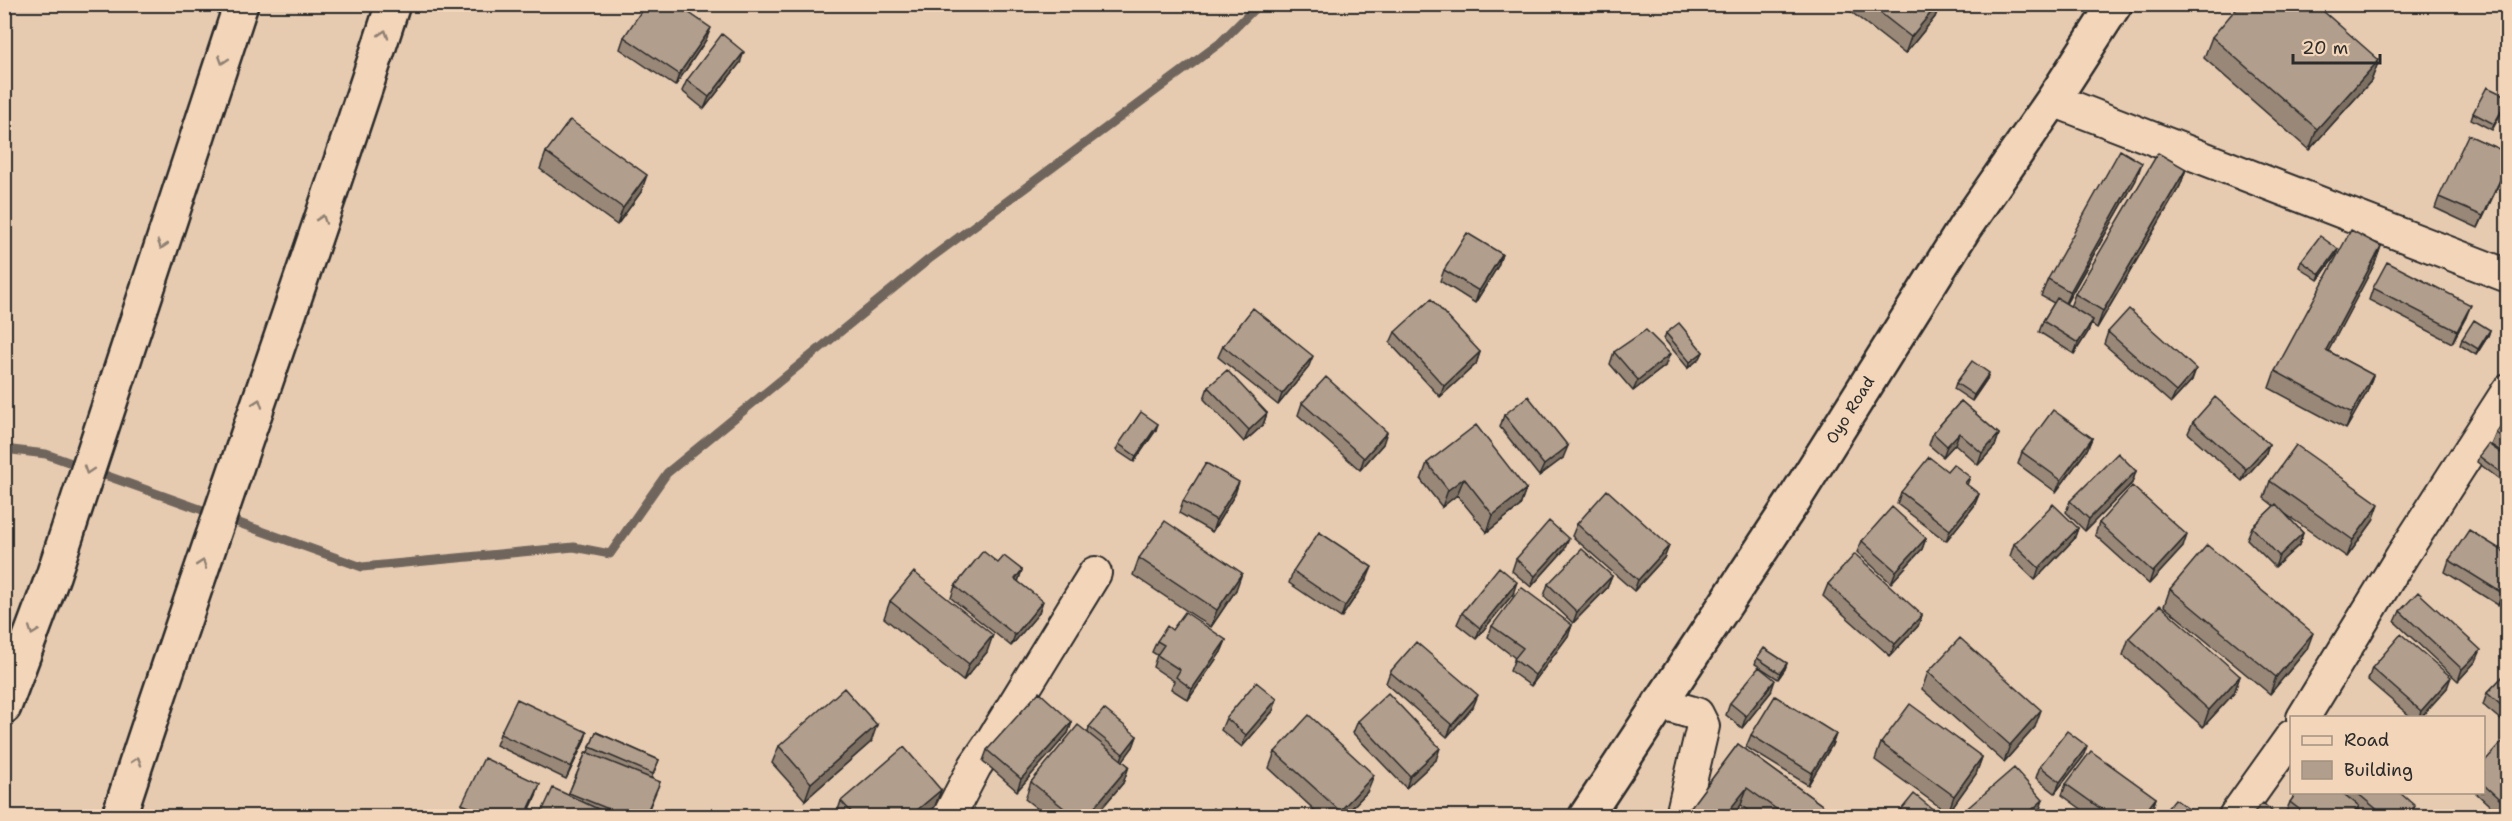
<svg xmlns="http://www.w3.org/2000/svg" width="2512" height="821" viewBox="0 0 2512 821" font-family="'Shantell Sans',sans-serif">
  <rect width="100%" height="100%" fill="#e7cbb1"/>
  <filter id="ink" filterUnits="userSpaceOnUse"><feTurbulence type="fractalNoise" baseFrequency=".0167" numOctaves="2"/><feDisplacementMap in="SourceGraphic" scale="12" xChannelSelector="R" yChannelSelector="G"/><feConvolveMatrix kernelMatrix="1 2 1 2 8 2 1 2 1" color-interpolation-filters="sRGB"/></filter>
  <g filter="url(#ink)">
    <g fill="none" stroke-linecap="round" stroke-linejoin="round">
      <path stroke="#6f655b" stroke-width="9" d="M4 449 46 454 362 567 574 547 610 554 667 473 928 260 1220 43 1259 4"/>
      <g stroke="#2b2b2b" stroke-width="36">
        <path id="minor" d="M2053 100 2508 276
          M1659 703 1697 714 1703 726 1682 816
          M2303 718 2402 556 2508 391
          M949 816 975 766 990 744 1095 573
          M2235 816 2292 736"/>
      </g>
      <g stroke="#2b2b2b" stroke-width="38">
        <path id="trunk" d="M1586 816 1794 500 1965 227 2053 100 2115 4"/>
      </g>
      <g stroke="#2b2b2b" stroke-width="38">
        <path id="motorway" d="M4 707 53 576 241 4
          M119 816C207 545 305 276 393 4"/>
      </g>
      <use href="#minor" stroke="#f3d5b9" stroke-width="32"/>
      <use href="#trunk" stroke="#f3d5b9" stroke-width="33"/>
      <use href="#motorway" stroke="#f3d5b9" stroke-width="33"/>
    </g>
    <path fill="#998878" stroke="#2b2b2b" stroke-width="1.5" d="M1841 4H1940L1935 17 1905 54Z
      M624 37 706 40 675 86 620 49Z
      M2212 37 2379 60 2371 81 2309 150 2204 58Z
      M740 63 704 109 682 91 687 80Z
      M2508 100 2492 130 2471 119 2473 113Z
      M546 152 641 192 617 225 540 169Z
      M2508 153 2507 166 2478 228 2435 208 2439 197Z
      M2186 169 2180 186 2097 328 2091 324 2088 332 2074 354 2039 332 2043 321 2054 303 2041 296 2048 279 2136 180 2066 304 2070 307 2075 294Z
      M2381 246 2375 263 2328 351 2373 375 2367 392 2346 429 2269 388 2275 371Z
      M2338 249 2336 255 2318 280 2299 267 2301 261Z
      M1502 254 1498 266 1475 303 1440 281 1444 270Z
      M2373 288 2466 317 2452 343 2369 300Z
      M2490 330 2488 336 2476 355 2460 345 2462 339Z
      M1395 332 1480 352 1476 364 1440 397 1390 343Z
      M2108 332 2192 380 2171 403 2104 344Z
      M1666 333 1703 352 1700 358 1688 368 1664 339Z
      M1223 346 1308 368 1278 405 1218 357Z
      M1614 352 1665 366 1633 391 1610 364Z
      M1987 379 1972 401 1954 389 1956 383Z
      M1208 387 1267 413 1263 425 1244 442 1204 399Z
      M1961 401 1999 434 1995 446 1978 465 1955 444 1943 457 1929 445 1933 433Z
      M1302 403 1383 444 1360 470 1298 415Z
      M1504 415 1563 458 1539 476 1500 427Z
      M2508 416V456L2491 445 2496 433Z
      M2193 422 2269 444 2265 455 2242 481 2188 433Z
      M1156 430 1134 462 1116 450 1119 444Z
      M2092 438 2087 450 2056 492 2018 464 2022 452Z
      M2479 456 2508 458V474L2502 481 2477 462Z
      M1427 463 1526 489 1520 506 1487 532 1457 495 1442 507 1421 480Z
      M1947 471 1970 477 1967 485 1979 494 1974 506 1946 541 1897 504 1901 492Z
      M2136 471 2132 483 2085 531 2066 512 2070 501Z
      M2270 481 2373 521 2347 557 2284 513 2303 533 2299 545 2275 567 2247 539 2252 527 2274 506 2264 498Z
      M1235 494 1212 532 1179 513 1183 501Z
      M2099 523 2183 547 2149 584 2095 535Z
      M1577 524 1669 546 1664 558 1634 591 1572 536Z
      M2078 528 2074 539 2035 580 2010 556 2014 544Z
      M1926 538 1922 549 1891 583 1857 552 1862 541Z
      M1564 550 1531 587 1512 571 1516 559Z
      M2508 554V590L2498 605 2445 572 2449 560Z
      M1139 558 1236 590 1211 627 1133 575Z
      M998 563 1022 570 1018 581 1039 613 1011 646 951 598 955 586Z
      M1293 571 1367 579 1341 618 1289 583Z
      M1612 576 1607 588 1573 623 1544 596 1548 584Z
      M1828 584 1922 615 1918 626 1890 656 1823 596Z
      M2170 589 2307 649 2270 694 2164 606Z
      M1513 594 1476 639 1457 624 1462 613Z
      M890 601 987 652 963 681 884 618Z
      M2508 605V617L2503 613Z
      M2400 611 2476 661 2458 681 2395 622Z
      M1572 625 1568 636 1531 686 1510 671 1515 658 1488 637 1492 626Z
      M1172 630 1226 640 1221 652 1188 700 1171 689 1174 681 1153 667 1157 655 1152 652 1157 641Z
      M2129 638 2240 676 2234 693 2203 727 2123 655Z
      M1757 658 1787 663 1785 669 1778 679 1755 664Z
      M2372 668 2447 688 2421 717H2411L2368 680Z
      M2508 671V726L2483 705 2487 693Z
      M1390 672 1473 707 1447 737 1386 683Z
      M1928 672 2035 727 2004 762 1922 689Z
      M1771 692 1742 728 1726 715 1730 703Z
      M1273 711 1242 747 1221 730 1226 718Z
      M1358 721 1436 760 1406 788 1353 733Z
      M1072 722 1068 733 1017 791 983 761 987 750Z
      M1089 727 1137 736 1133 747 1122 761 1129 766 1123 783 1095 816H1047L1025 799 1031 782 1088 733Z
      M587 732 583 744 566 779 496 745 500 734Z
      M596 732 659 760 651 779 660 782 646 816H540L568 795 586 752H588Z
      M1836 734 1832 745 1808 785 1746 747 1751 735Z
      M871 742 805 800 772 763 779 746Z
      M1881 743 1982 757 1976 774 1948 813 1875 760Z
      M1738 744 1826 808 1823 816H1757L1741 805 1735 812 1740 816H1686L1687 812Z
      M2508 745V816H2501L2475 792H2484V762Z
      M1275 752 1367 792 1344 816H1321L1269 768Z
      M2083 757 2055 793 2036 778 2040 766Z
      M2066 784 2156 798 2152 810 2147 816H2091L2062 795Z
      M941 790 935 806 924 816H836L841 801Z
      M2297 792H2399L2411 816H2367L2358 809 2355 816H2288L2285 814 2290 802Z
      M536 796 530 809 535 811 533 816H458L462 804Z"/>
    <path fill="#7d6f62" stroke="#2b2b2b" stroke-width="1.5" d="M1938 4H1940L1935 17 1905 54 1911 37Z
      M711 28 706 40 675 86 679 74Z
      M744 52 740 63 704 109 709 97Z
      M2379 60 2371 81 2309 150 2317 129Z
      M2508 99 2506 104 2492 130 2494 124Z
      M2142 163 2136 180 2063 308 2070 292Z
      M2508 163V165L2478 228 2483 216Z
      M2186 169 2180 186 2097 328 2103 311Z
      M647 175 641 192 617 225 623 208Z
      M2381 246 2375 263 2320 367 2326 350Z
      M2338 249 2336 255 2318 280 2320 274Z
      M1502 254 1498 266 1475 303 1479 291Z
      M2471 305 2466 317 2452 343 2457 331Z
      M2093 320 2088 332 2074 354 2078 343Z
      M2490 330 2488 336 2476 355 2478 349Z
      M1480 352 1476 364 1440 397 1444 386Z
      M1703 352 1700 358 1688 368 1690 362Z
      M1670 354 1665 366 1633 391 1638 380Z
      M1313 356 1308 368 1278 405 1282 394Z
      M2196 369 2192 380 2171 403 2176 392Z
      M1989 373 1987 379 1972 401 1974 395Z
      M2373 375 2367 392 2346 429 2352 413Z
      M1267 413 1263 425 1244 442 1249 430Z
      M1158 424 1156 430 1134 462 1136 456Z
      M1387 432 1383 444 1360 470 1364 458Z
      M1959 433 1955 444 1943 457 1947 446Z
      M1999 434 1995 446 1978 465 1982 453Z
      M2092 438 2087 450 2056 492 2061 480Z
      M2269 444 2265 455 2242 481 2246 469Z
      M1568 446 1563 458 1539 476 1544 465Z
      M2136 471 2132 483 2085 531 2089 519Z
      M1464 478 1457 495 1442 507 1448 490Z
      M1239 482 1235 494 1212 532 1216 520Z
      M1526 489 1520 506 1487 532 1493 515Z
      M1979 494 1974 506 1946 541 1950 530Z
      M2379 504 2373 521 2347 557 2353 540Z
      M2078 528 2074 539 2035 580 2039 568Z
      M2303 533 2299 545 2275 567 2279 556Z
      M2187 535 2183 547 2149 584 2153 572Z
      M1926 538 1922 549 1891 583 1896 571Z
      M1569 539 1564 550 1531 587 1535 576Z
      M1669 546 1664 558 1634 591 1638 580Z
      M1372 567 1367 579 1341 618 1345 606Z
      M1022 570 1018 582 1015 579Z
      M1242 573 1236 590 1211 627 1217 610Z
      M1612 576 1607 588 1573 623 1577 612Z
      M1517 582 1513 594 1476 639 1480 628Z
      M2508 585V590L2498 605 2502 593Z
      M1043 601 1039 613 1011 646 1015 635Z
      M1922 615 1918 626 1890 656 1895 644Z
      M1572 625 1568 636 1531 686 1535 675Z
      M2313 633 2307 649 2270 694 2276 677Z
      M993 635 987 652 963 681 969 664Z
      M1226 640 1221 652 1188 700 1192 689Z
      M2481 650 2476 661 2458 681 2462 669Z
      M1787 663 1785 669 1778 679 1780 673Z
      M2240 676 2234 693 2203 727 2209 710Z
      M2451 677 2447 688 2421 717H2419L2421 711Z
      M1775 680 1771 692 1742 728 1746 716Z
      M1478 695 1473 707 1447 737 1452 725Z
      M1277 699 1273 711 1242 747 1246 735Z
      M2041 710 2035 727 2004 762 2010 745Z
      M1072 722 1068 733 1017 791 1021 779Z
      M877 725 871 742 805 800 811 783Z
      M587 732 583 744 566 779 571 767Z
      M1836 734 1832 745 1808 785 1812 773Z
      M1137 736 1133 747 1119 766 1123 754Z
      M2087 746 2083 757 2055 793 2060 782Z
      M1440 748 1436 760 1406 788 1410 776Z
      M1982 757 1976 774 1948 813 1954 796Z
      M1129 766 1123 783 1095 816H1087Z
      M1374 775 1367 792 1344 816H1338L1340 811Z
      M540 784 536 796 526 816 529 808Z
      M1747 788 1741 805 1732 816 1730 809Z
      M941 790 935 806 924 816H910Z
      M2156 798 2152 810 2147 816H2142Z
      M2043 800 2039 812 2034 816H2025Z
      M2359 806 2355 816H2351Z
      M2415 806 2411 816H2405Z"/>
    <path fill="#b29e8c" stroke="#2b2b2b" stroke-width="1.5" d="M646 4H676L711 28 679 74 624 37Z
      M1869 4H1938L1911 37Z
      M2240 4H2315L2379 60 2317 129 2212 37Z
      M722 34 744 52 709 97 687 80Z
      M2487 87 2508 97V99L2494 124 2473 113Z
      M570 120 647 175 623 208 546 152Z
      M2468 135 2508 153V163L2483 216 2439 197Z
      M2120 150 2142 163 2070 292 2048 279Z
      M2158 153 2186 169 2103 311 2075 294Z
      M2351 230 2381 246 2326 350 2373 375 2352 413 2275 371Z
      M1467 233 1502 254 1479 291 1444 270Z
      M2320 236 2338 249 2320 274 2301 261Z
      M2387 262 2471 305 2457 331 2373 288Z
      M2057 298 2093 320 2078 343 2043 321Z
      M1431 299 1480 352 1444 386 1395 332Z
      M1253 308 1313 356 1282 394 1223 346Z
      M2129 309 2196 369 2176 392 2108 332Z
      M2474 320 2490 330 2478 349 2462 339Z
      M1679 323 1703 352 1690 362 1666 333Z
      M1646 330 1670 354 1638 380 1614 352Z
      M1972 361 1989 373 1974 395 1956 383Z
      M1227 370 1267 413 1249 430 1208 387Z
      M1326 377 1387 432 1364 458 1302 403Z
      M1528 396 1568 446 1544 465 1504 415Z
      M2215 397 2269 444 2246 469 2193 422Z
      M1961 401 1999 434 1982 453 1959 433 1947 446 1933 433Z
      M2053 410 2092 438 2061 480 2022 452Z
      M1141 412 1158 424 1136 456 1119 444Z
      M2508 416V441L2496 433Z
      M1476 425 1526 489 1493 515 1464 478 1448 490 1427 463Z
      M2488 444 2508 458V471L2504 475 2479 456Z
      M2296 445 2379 504 2353 540 2270 481Z
      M2118 453 2136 471 2089 519 2070 501Z
      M1929 457 1947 471 1953 464 1970 477 1965 483 1979 494 1950 530 1901 492Z
      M1206 463 1239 482 1216 520 1183 501Z
      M2132 486 2187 535 2153 572 2099 523Z
      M1607 490 1669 546 1638 580 1577 524Z
      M2053 504 2078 528 2039 568 2014 544Z
      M2276 504 2303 533 2279 556 2252 527Z
      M1892 507 1926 538 1896 571 1862 541Z
      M1165 521 1242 573 1217 610 1139 558Z
      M1549 521 1569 539 1535 576 1516 559Z
      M2469 530 2508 554V585L2502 593 2449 560Z
      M1319 532 1372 567 1345 606 1293 571Z
      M2207 545 2313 633 2276 677 2170 589Z
      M1582 549 1612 576 1577 612 1548 584Z
      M983 551 998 563 1004 556 1022 570 1015 579 1043 601 1015 635 955 586Z
      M1855 554 1922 615 1895 644 1828 584Z
      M1499 567 1517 582 1480 628 1462 613Z
      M914 572 993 635 969 664 890 601Z
      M1521 587 1572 625 1535 675 1514 659 1523 648 1492 626Z
      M2418 592 2481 650 2462 669 2400 611Z
      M2160 605 2240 676 2209 710 2129 638Z
      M1185 612 1226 640 1192 689 1176 677 1180 670 1157 655 1164 645 1157 641 1167 626 1172 630Z
      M2401 634 2451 677 2421 711 2372 668Z
      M1960 638 2041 710 2010 745 1928 672Z
      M1416 642 1478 695 1452 725 1390 672Z
      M1764 648 1787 663 1780 673 1757 658Z
      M1759 667 1775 680 1746 716 1730 703Z
      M2508 671V711L2487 693Z
      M1256 682 1277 699 1246 735 1226 718Z
      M844 688 877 725 811 783 779 746Z
      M1039 692 1072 722 1021 779 987 750Z
      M1388 693 1440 748 1410 776 1358 721Z
      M1775 696 1836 734 1812 773 1751 735Z
      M517 699 587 732 571 767 500 734Z
      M1910 704 1982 757 1954 796 1881 743Z
      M1104 709 1137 736 1123 754 1089 727Z
      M1309 715 1374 775 1340 811 1275 752Z
      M1078 725 1129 766 1087 816H1074L1031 782Z
      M2067 731 2087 746 2060 782 2040 766Z
      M596 732 659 760 653 774 590 747Z
      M2503 741 2508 745V807L2484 785V762Z
      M1738 744 1826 808 1820 816H1786L1747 788 1730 809 1740 816H1693L1687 812Z
      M904 747 941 790 910 816H855L841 801Z
      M2091 751 2156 798 2142 816H2111L2066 784Z
      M586 752 660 782 645 816H626L569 793Z
      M484 758 540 784 529 808 535 811 532 816H490L462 804Z
      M2014 768 2043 800 2025 816H1967L1963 812Z
      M553 788 613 816H540Z
      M2297 792H2341L2359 806 2351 816H2308L2290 802Z
      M2356 792H2399L2415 806 2405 816H2385Z
      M1914 794 1941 816H1896Z
      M2175 799 2198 816H2161Z
      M2263 803 2277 816H2254L2252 814Z
      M1213 808 1223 816H1206Z"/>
    <defs><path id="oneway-chevron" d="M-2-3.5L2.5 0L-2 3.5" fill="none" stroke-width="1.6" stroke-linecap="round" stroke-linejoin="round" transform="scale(1.5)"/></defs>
    <g stroke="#8f8072">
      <use href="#oneway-chevron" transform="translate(384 34) rotate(-72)"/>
      <use href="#oneway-chevron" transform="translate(223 60) rotate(108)"/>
      <use href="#oneway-chevron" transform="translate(322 219) rotate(-71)"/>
      <use href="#oneway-chevron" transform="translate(162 245) rotate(108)"/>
      <use href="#oneway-chevron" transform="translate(258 403) rotate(-71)"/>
      <use href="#oneway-chevron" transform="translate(88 470) rotate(108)"/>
      <use href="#oneway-chevron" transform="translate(202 564) rotate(-71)"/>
      <use href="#oneway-chevron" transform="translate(33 631) rotate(110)"/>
      <use href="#oneway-chevron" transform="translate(137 761) rotate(-72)"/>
    </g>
  </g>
  <g text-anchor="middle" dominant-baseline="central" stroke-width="6" stroke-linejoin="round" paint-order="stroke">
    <g font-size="16" fill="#2b2b2b" stroke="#f3d5b9">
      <text transform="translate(1850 410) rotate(-58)">Oyo Road</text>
    </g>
  </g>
  <rect width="2512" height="821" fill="none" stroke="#f3d5b9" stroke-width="24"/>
  <rect x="12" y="12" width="2488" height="797" fill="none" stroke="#2b2b2b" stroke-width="2" filter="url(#ink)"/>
  <rect x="2290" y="716" width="195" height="78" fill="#f3d5b9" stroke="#a39180" stroke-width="1.5"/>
  <rect x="2302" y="736" width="30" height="9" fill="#f3d5b9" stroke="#a39180" stroke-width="1.5"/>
  <text x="2344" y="746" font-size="18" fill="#2b2b2b">Road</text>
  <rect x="2302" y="761" width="30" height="18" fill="#b29e8c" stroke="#a39180" stroke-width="1.5"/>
  <text x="2344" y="776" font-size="18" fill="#2b2b2b">Building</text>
  <path d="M2293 54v9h87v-9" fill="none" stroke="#2b2b2b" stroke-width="3"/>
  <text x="2302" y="54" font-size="18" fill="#2b2b2b" stroke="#f3d5b9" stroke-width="4.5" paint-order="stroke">20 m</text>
</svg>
